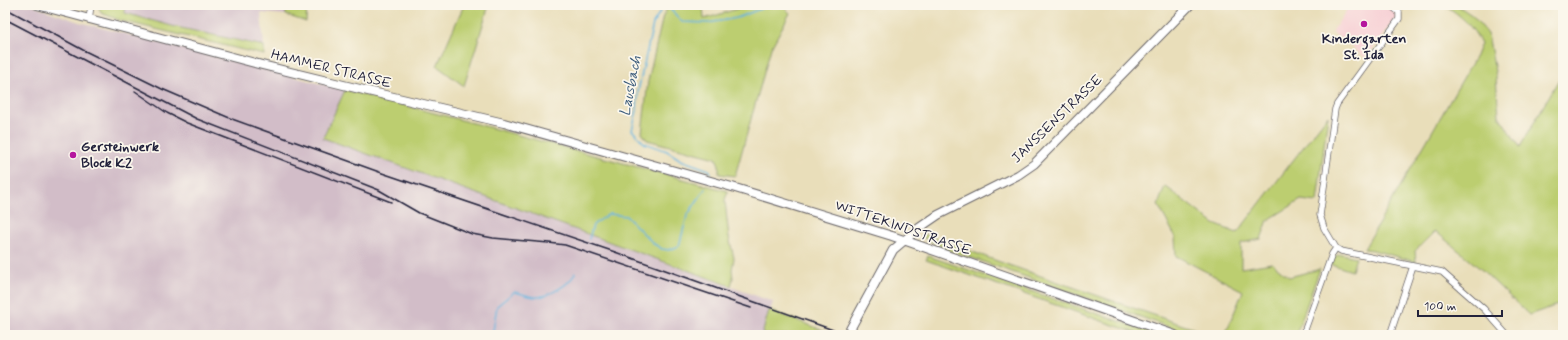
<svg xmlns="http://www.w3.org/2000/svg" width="1568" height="340" viewBox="0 0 1568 340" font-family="Mynerve,sans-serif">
  <rect width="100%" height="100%" fill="#fbf7ec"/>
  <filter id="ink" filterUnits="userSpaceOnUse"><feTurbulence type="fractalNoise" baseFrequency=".025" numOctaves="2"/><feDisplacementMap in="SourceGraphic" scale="8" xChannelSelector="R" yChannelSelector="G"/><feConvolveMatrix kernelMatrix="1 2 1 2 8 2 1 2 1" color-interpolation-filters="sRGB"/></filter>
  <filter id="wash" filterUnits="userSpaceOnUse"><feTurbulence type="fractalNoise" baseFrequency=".012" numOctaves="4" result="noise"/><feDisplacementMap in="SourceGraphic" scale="16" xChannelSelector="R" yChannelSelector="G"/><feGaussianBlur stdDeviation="0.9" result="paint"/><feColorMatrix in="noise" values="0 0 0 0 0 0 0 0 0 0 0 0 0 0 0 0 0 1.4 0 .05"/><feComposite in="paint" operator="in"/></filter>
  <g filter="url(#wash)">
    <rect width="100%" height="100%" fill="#e9deba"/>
    <path fill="#f7cfd4" d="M1350 5H1380L1394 11 1396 17 1366 58 1332 32Z"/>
    <path fill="#d2bdc8" d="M5 5H31L79 22 345 90 323 138 773 302 762 335H5Z
      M124 5H285L286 15 261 13 264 46 172 26 125 13Z"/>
    <path fill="#bcce70" stroke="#6f7856" d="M98 5H124L125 13 172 26 264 46V55L122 21 101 13Z
      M285 5H307L306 22 286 15Z
      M464 5H489L464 86 437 66Z
      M669 5H703L704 19 750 5H782L790 13 771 48 735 176 719 174V165L716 158 647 140 642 133 648 81 663 16Z
      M1444 5H1457L1473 16 1488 34 1496 77 1499 116 1520 147 1563 72V303L1529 315 1483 271 1435 231 1415 251 1416 262 1373 250 1364 249 1476 56 1481 43C1472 26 1461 15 1444 5Z
      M345 90 473 123 728 191 725 200 727 220 729 237 734 258 732 270 733 278 731 286 323 138Z
      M1328 115 1317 202 1301 200 1268 220 1261 239 1241 243V268L1272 263 1289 277 1320 269 1296 335H1225L1243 291 1176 256 1175 236 1158 205 1165 186 1214 224 1237 233Z
      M924 234 1000 262 1212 335H1192L949 250 922 237Z
      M1342 254 1356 257 1352 271 1330 264C1333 257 1335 255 1342 254Z
      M928 256 1160 335H1142L926 260Z
      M769 310 836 335H762Z"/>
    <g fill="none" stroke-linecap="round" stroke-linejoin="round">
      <path stroke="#64b3de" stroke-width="1.5" d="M664 5 653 24 638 91 637 110 632 130 644 143 667 151 681 160 709 170 711 173
        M667 5 682 22 708 23 737 18 770 5
        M589 239 593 225 609 214 626 216 654 244 662 249 669 250 679 246 687 216 705 189
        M491 335 493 331 497 306 514 292C521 293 529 297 536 297 548 297 571 284 575 273"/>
    </g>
  </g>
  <g filter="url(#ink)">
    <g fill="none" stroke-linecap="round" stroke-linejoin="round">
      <g stroke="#686467" stroke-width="7">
        <path id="street" d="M89 20 91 5
          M1336 248 1324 228 1320 215 1335 109 1337 104 1399 19V12L1390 5
          M1336 248 1341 251 1442 272 1484 309 1507 335
          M1303 335 1332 254 1336 248
          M1390 335 1413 266"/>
      </g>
      <g stroke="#686467" stroke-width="10">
        <path id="secondary" d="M37 5 262 65 368 91 504 123 732 187 892 236 1175 335
          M847 335 893 250 919 228 938 215 1018 175 1034 164 1190 5"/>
      </g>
      <use href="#street" stroke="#fff" stroke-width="5.5"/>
      <use href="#secondary" stroke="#fff" stroke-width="8"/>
      <path stroke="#22223b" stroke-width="1.5" d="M5 8 83 50 162 89 232 119 382 173 615 252 847 335
        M5 19 197 119 379 190 419 213 472 234 493 238 549 243 565 245 751 308
        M135 91 167 113 187 123 391 202"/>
    </g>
  </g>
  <g fill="#b5179e" stroke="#fbf7ec" stroke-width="1.5">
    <circle cx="1364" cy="24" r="4"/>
    <circle cx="73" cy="155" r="4"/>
  </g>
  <g text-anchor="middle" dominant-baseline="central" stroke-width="3.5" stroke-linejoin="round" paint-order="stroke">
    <g font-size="14" font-weight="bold" fill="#22223b" stroke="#fbf7ec">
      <text x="1364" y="39">Kindergarten<tspan x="1364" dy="16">St. Ida</tspan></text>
      <text x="81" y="147" text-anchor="start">Gersteinwerk<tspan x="81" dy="16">Block K2</tspan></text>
    </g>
    <g font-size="14" fill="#22223b" stroke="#fbf7ec">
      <text transform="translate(331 69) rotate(14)">HAMMER STRASSE</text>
      <text transform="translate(1057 119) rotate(-44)">JANSSENSTRASSE</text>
      <text transform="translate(903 228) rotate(19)">WITTEKINDSTRASSE</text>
    </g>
    <g font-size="15" font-style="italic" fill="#3c5c7c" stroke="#fbf7ec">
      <text transform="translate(631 86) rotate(-79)">Lausbach</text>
    </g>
  </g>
  <rect width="1568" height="340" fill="none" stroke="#fbf7ec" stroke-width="20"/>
  <path d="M1418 310v6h84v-6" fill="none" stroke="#22223b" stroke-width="2"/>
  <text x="1424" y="310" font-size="12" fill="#22223b" stroke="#fbf7ec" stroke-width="3" paint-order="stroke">100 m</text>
</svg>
